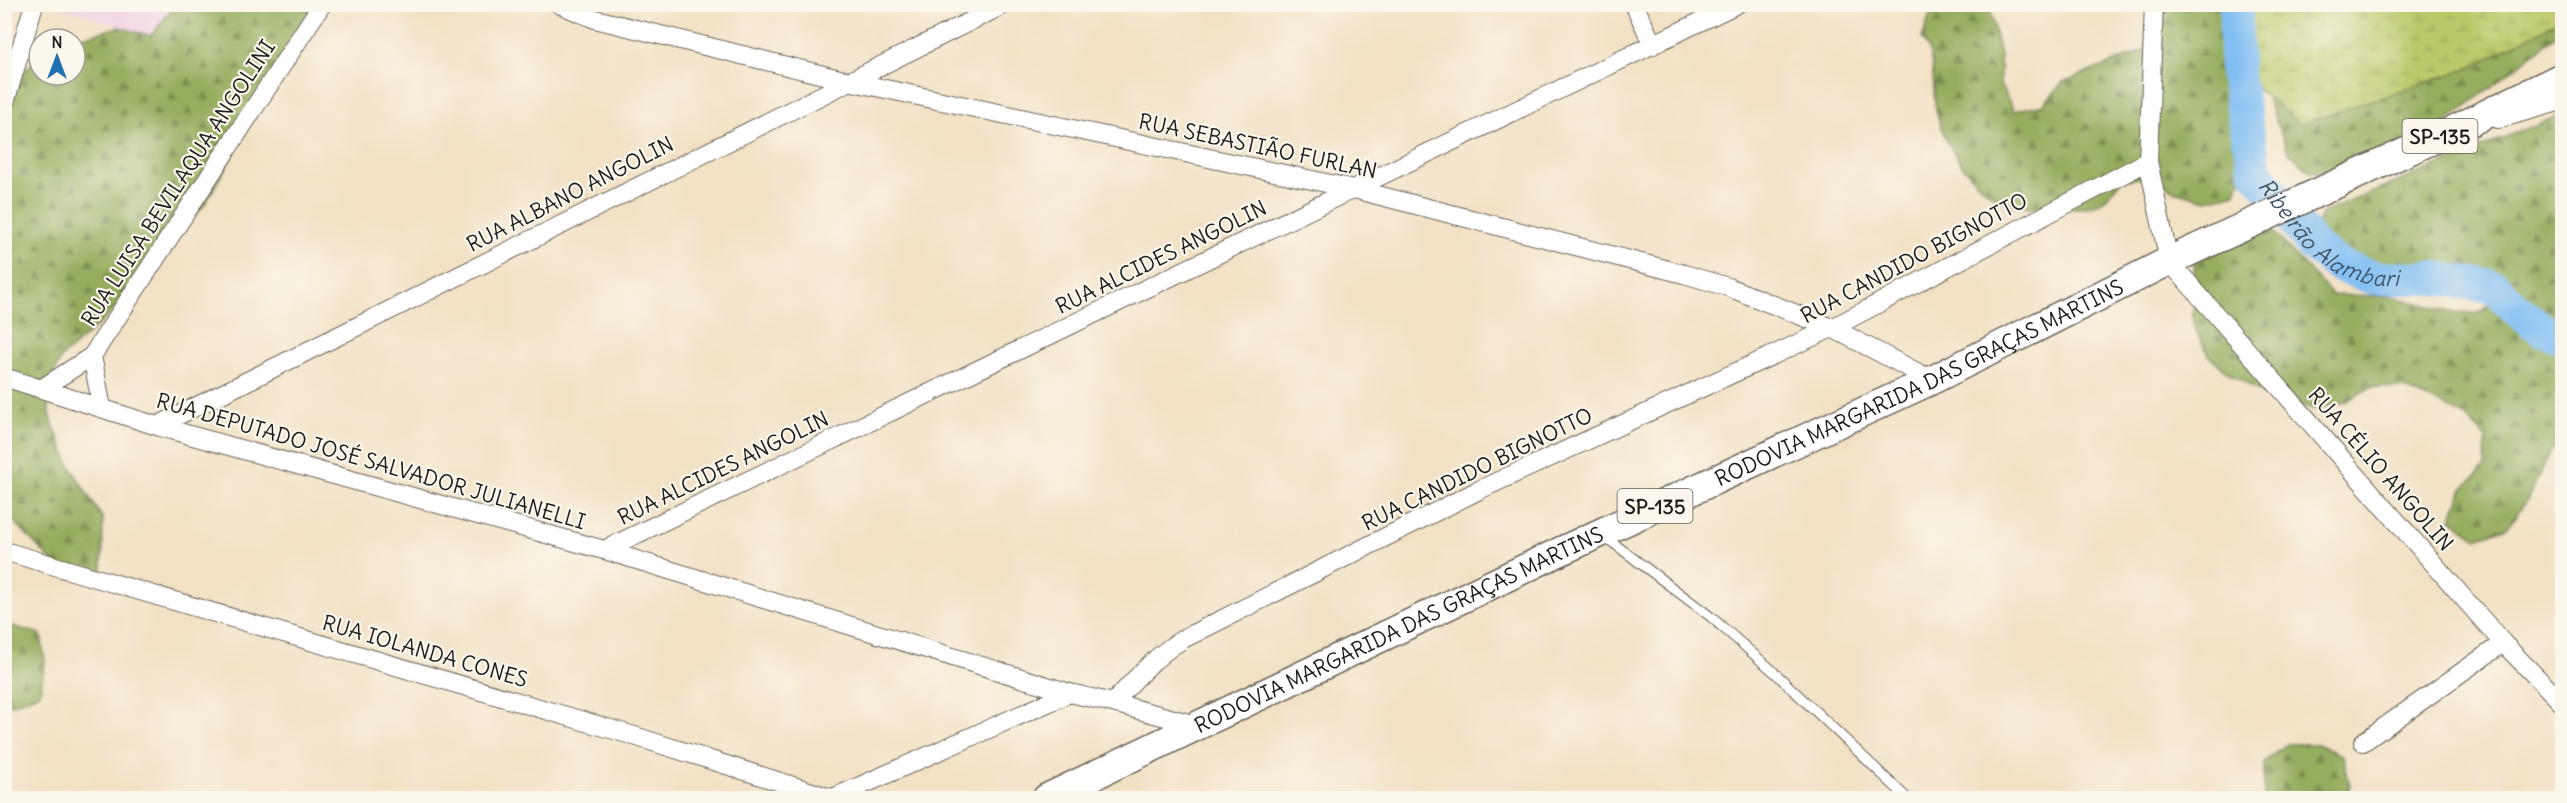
<svg xmlns="http://www.w3.org/2000/svg" width="2567" height="803" viewBox="0 0 2567 803" font-family="Delius,sans-serif">
  <defs>
    <pattern id="forest-firs" width="22" height="20" patternUnits="userSpaceOnUse" patternTransform="scale(1.5)"><rect width="22" height="20" fill="#95ad5f"/><path d="M5 1l3.5 6h-7zM16 11l3.5 6h-7z" fill="#798c4e"/></pattern>
    <pattern id="wetland-marsh" width="20" height="14" patternUnits="userSpaceOnUse" patternTransform="scale(1.5)"><rect width="20" height="14" fill="#bcc96b"/><path d="M1 5h8M5 5V1M11 12h8M15 12V8" fill="none" stroke="#a1ac5c"/></pattern>
  </defs>
  <rect width="100%" height="100%" fill="#fbf7ec"/>
  <filter id="ink" filterUnits="userSpaceOnUse"><feTurbulence type="fractalNoise" baseFrequency=".0167" numOctaves="2"/><feDisplacementMap in="SourceGraphic" scale="12" xChannelSelector="R" yChannelSelector="G"/><feConvolveMatrix kernelMatrix="1 2 1 2 8 2 1 2 1" color-interpolation-filters="sRGB"/></filter>
  <filter id="wash" filterUnits="userSpaceOnUse"><feTurbulence type="fractalNoise" baseFrequency=".008" numOctaves="4" result="noise"/><feDisplacementMap in="SourceGraphic" scale="24" xChannelSelector="R" yChannelSelector="G"/><feGaussianBlur stdDeviation="1.35" result="paint"/><feColorMatrix in="noise" values="0 0 0 0 0 0 0 0 0 0 0 0 0 0 0 0 0 1.4 0 .05"/><feComposite in="paint" operator="in"/></filter>
  <g filter="url(#wash)">
    <rect width="100%" height="100%" fill="#f2e1c4"/>
    <path fill="#f0d0e4" d="M54 5H175L151 36Z"/>
    <path fill="url(#forest-firs)" stroke="#58643e" stroke-width="1.5" d="M175 5H317L205 204 106 318 61 358 49 384V414L70 466 103 519 102 579 68 578 5 512V98L28 67 39 58V75H75L74 39 119 27 151 36Z
      M1933 5H1989L2000 55V85L2014 111 2044 104 2063 82 2146 50 2152 5H2228L2235 40 2238 104 2245 134V164L2236 193 2207 200 2177 192 2151 177 2121 180C2116 187 2110 195 2103 201 2092 210 2060 209 2045 209 2036 208 2023 207 2014 205 1976 194 1943 146 1936 109 1932 90 1936 53 1922 39Z
      M2562 5V31L2427 137 2345 173 2311 172 2289 153 2268 101 2261 71Z
      M2562 114V449L2553 447 2526 502 2507 527 2477 538 2451 519 2463 489 2485 467 2486 438 2464 415 2404 388 2371 387 2345 402 2315 409 2282 404 2230 374 2208 355 2193 325 2195 239 2269 227 2332 295 2391 296 2451 312 2480 313 2503 291 2478 272 2448 267 2325 265 2310 239 2322 213Z
      M8 625 41 634 45 663 40 693 14 704H5L4 626Z
      M2287 744H2317L2343 756 2350 786 2345 798H2264V762Z"/>
    <path fill="url(#wetland-marsh)" stroke="#6c7244" stroke-width="1.5" d="M2236 5 2562 4V19L2470 68 2300 124 2236 72Z"/>
    <g fill="none" stroke-linecap="round" stroke-linejoin="round">
      <path stroke="#7fbdf3" stroke-width="34" id="s1" d="M2236 4V72L2255 170 2313 246 2338 265 2374 278H2436L2495 287 2515 308 2543 330 2562 337"/>
    </g>
  </g>
  <g filter="url(#ink)">
    <g fill="none" stroke-linecap="round" stroke-linejoin="round">
      <g stroke="#676157" stroke-width="11">
        <path id="service" d="M1604 536 1711 617 1773 671 1907 798"/>
      </g>
      <g stroke="#676157" stroke-width="20">
        <path id="minor" d="M559 4 595 19 848 81 1354 189 1684 274 1728 287 1832 328 1932 380
          M1634 4 1653 45
          M2154 4 2148 161 2169 261 2503 643 2562 703
          M4 106 34 4
          M2498 119 2562 101
          M92 356 102 408
          M4 377 157 426 604 550 1070 693 1113 703C1135 679 1155 656 1183 639L1479 490 1832 328 2148 161
          M41 389 92 356 322 4
          M157 426 1005 4
          M604 550 1737 4
          M4 551 631 735 831 798
          M1113 703 1200 726
          M2363 742 2503 643
          M833 798 1070 693"/>
      </g>
      <g stroke="#676157" stroke-width="31">
        <g id="primary">
          <path id="s2" d="M1047 798 1559 552 1932 380 2169 261 2445 134 2562 77"/>
        </g>
      </g>
      <use href="#service" stroke="#fff" stroke-width="9"/>
      <use href="#minor" stroke="#fff" stroke-width="18"/>
      <use href="#primary" stroke="#fff" stroke-width="28"/>
    </g>
  </g>
  <g text-anchor="middle" dominant-baseline="central" stroke-width="4.5" stroke-linejoin="round" paint-order="stroke">
    <g fill="#fbf7ec" stroke="#5f5e5a" stroke-width="1.5">
      <rect x="2402.5" y="119" width="75" height="34" rx="4.5"/>
      <rect x="1617.5" y="489" width="75" height="34" rx="4.5"/>
    </g>
    <g font-size="20" font-weight="bold" fill="#1c1c1c">
      <text x="2440" y="136">SP-135</text>
      <text x="1655" y="506">SP-135</text>
    </g>
    <g font-size="21" fill="#1c1c1c" stroke="#fbf7ec">
      <text transform="translate(1258 146) rotate(12)">RUA SEBASTIÃO FURLAN</text>
      <text transform="translate(178 183) rotate(-57)">RUA LUISA BEVILAQUA ANGOLINI</text>
      <text transform="translate(570 194) rotate(-27)">RUA ALBANO ANGOLIN</text>
      <text transform="translate(1161 257) rotate(-26)">RUA ALCIDES ANGOLIN</text>
      <text transform="translate(1914 258) rotate(-28)">RUA CANDIDO BIGNOTTO</text>
      <text stroke="none"><textPath href="#s2" startOffset="966">RODOVIA MARGARIDA DAS GRAÇAS MARTINS</textPath></text>
      <text transform="translate(371 461) rotate(16)">RUA DEPUTADO JOSÉ SALVADOR JULIANELLI</text>
      <text transform="translate(723 468) rotate(-26)">RUA ALCIDES ANGOLIN</text>
      <text transform="translate(1477 469) rotate(-26)">RUA CANDIDO BIGNOTTO</text>
      <text transform="translate(2381 469) rotate(49)">RUA CÉLIO ANGOLIN</text>
      <text stroke="none"><textPath href="#s2" startOffset="390">RODOVIA MARGARIDA DAS GRAÇAS MARTINS</textPath></text>
      <text transform="translate(425 651) rotate(16)">RUA IOLANDA CONES</text>
    </g>
    <g font-size="22" font-style="italic" fill="#3f5467" stroke="#fbf7ec">
      <text stroke="none"><textPath href="#s1" startOffset="270">Ribeirão Alambari</textPath></text>
    </g>
  </g>
  <rect width="2567" height="803" fill="none" stroke="#fbf7ec" stroke-width="24"/>
  <g transform="translate(57 57)"><circle r="28" fill="#fbf7ec" stroke="#a29f99" stroke-width="1.5"/>
  <path d="M0-4.5L10 22L0 15L-10 22Z" fill="#1f6fb2"/>
  <text y="-9" font-size="16" font-weight="bold" text-anchor="middle" fill="#1c1c1c">N</text>
  </g>
</svg>
